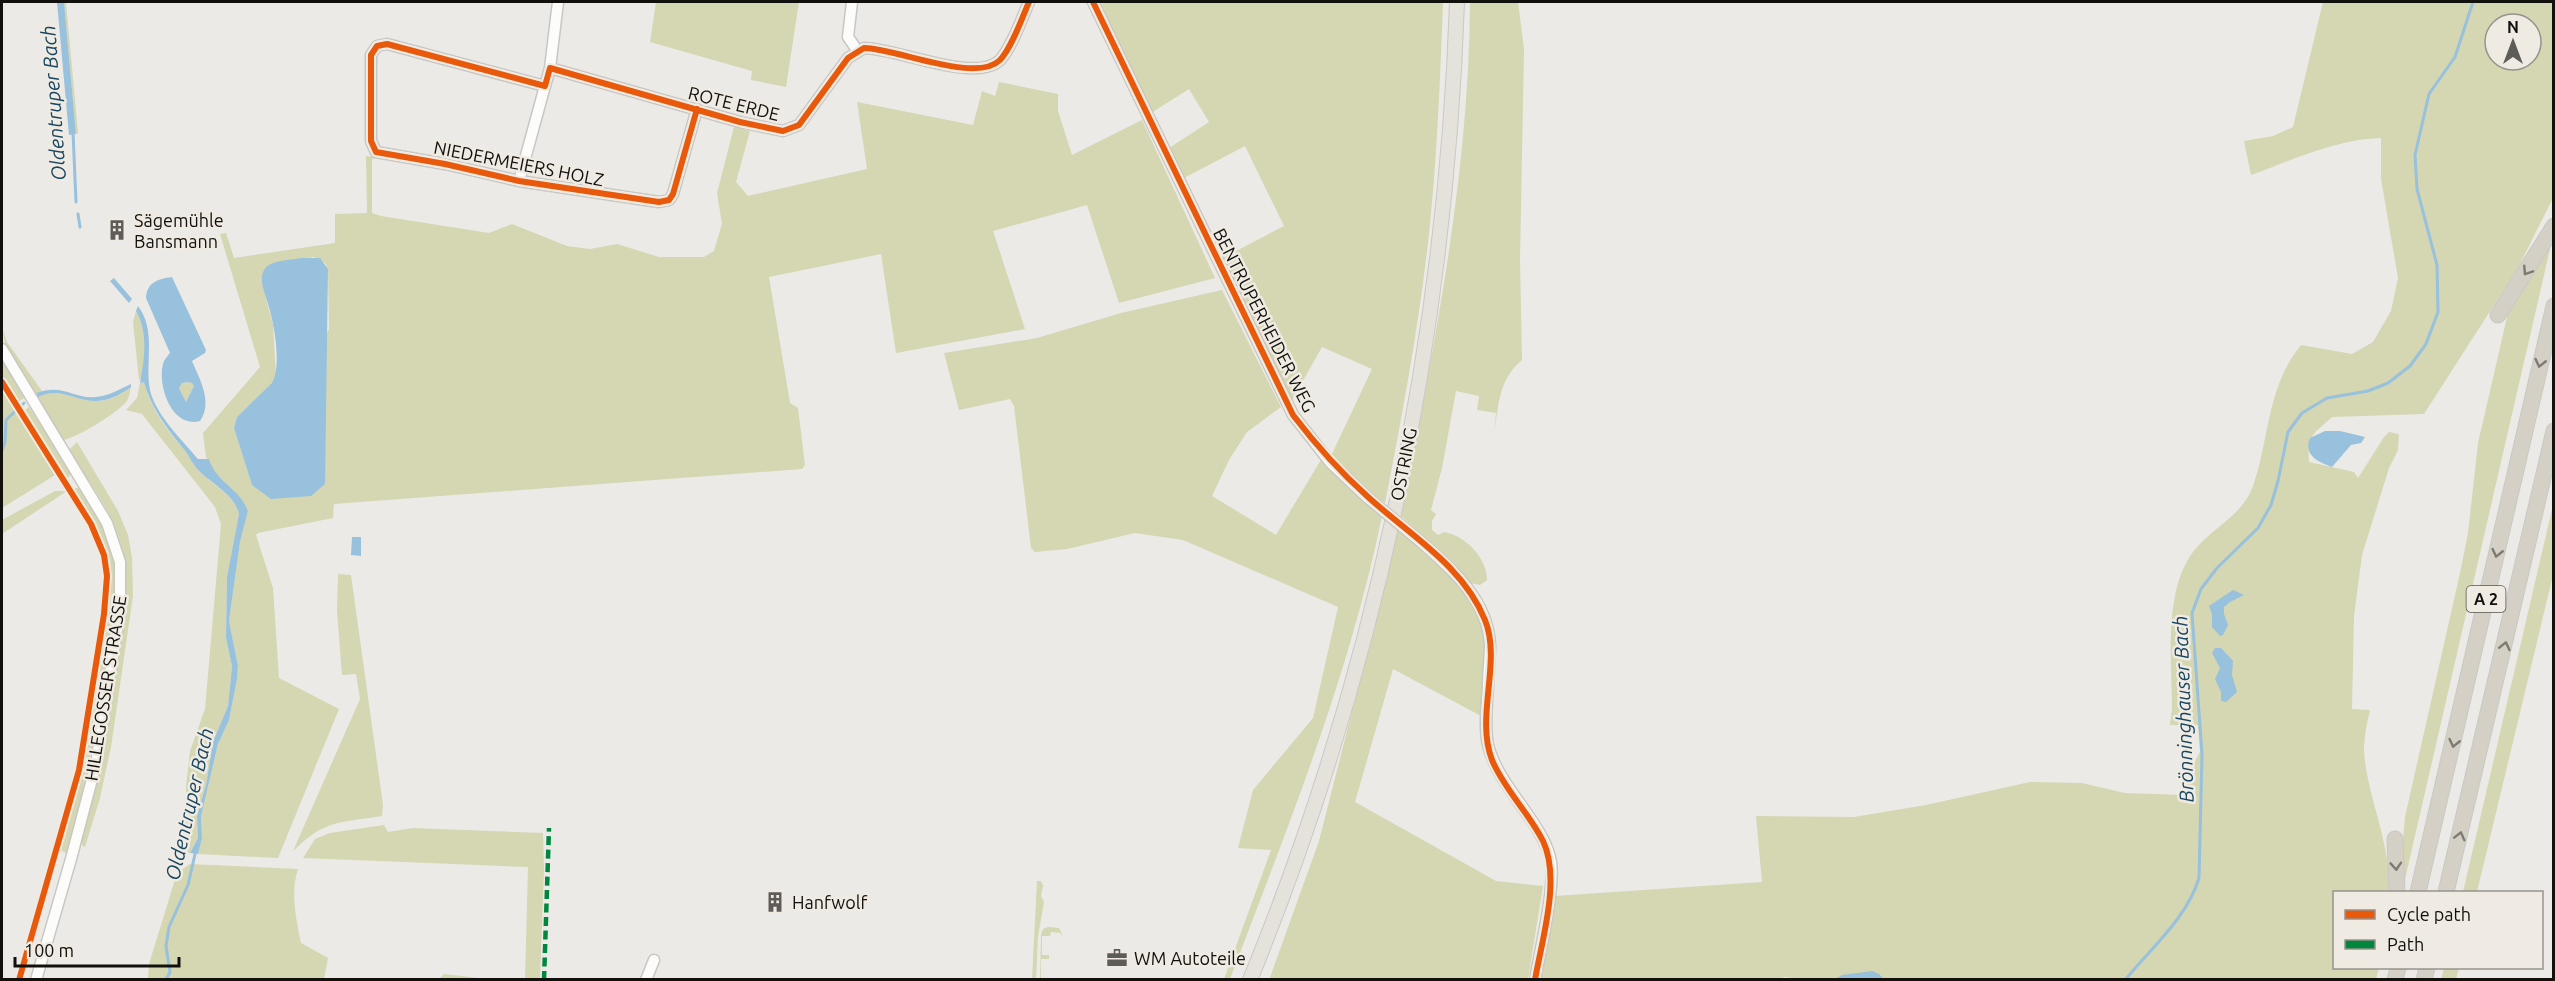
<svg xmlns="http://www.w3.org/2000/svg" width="2555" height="981" viewBox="0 0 2555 981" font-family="Ubuntu,sans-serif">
  <rect width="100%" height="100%" fill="#eceae6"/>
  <path fill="#d5d6b2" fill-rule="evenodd" d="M64 2H66L78 133 76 134Z
    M656 2H799L786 87 751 80 752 71 650 42Z
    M1099 2H1443C1440 82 1437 163 1428 243 1418 330 1402 417 1385 503L1359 485 1331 456 1372 369 1322 347 1292 400 1223 258 1284 226 1245 146 1184 178 1169 148 1209 122 1189 89 1151 113Z
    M1470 2H1518L1524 49 1520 259 1522 360C1498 380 1499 405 1494 434L1496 413 1477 410 1479 396 1456 391 1442 468 1431 510 1436 514 1432 521V530L1438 535 1444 532C1466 536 1487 558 1487 580L1480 585 1470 583 1445 556 1401 516C1434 347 1469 175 1470 2Z
    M2323 2H2553V198L2519 266 2424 414 2332 417C2313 435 2307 434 2309 462L2354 472 2358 478 2384 437 2389 432 2399 434 2398 450 2389 468 2362 555 2354 616 2352 709 2370 710C2367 723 2364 737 2364 751 2367 798 2391 841 2389 892H2334V968H2379L2376 979 1803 980 1786 977 1771 980H1541L1555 896 1762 882 1756 816 1854 817 1926 805 2030 782 2082 783 2125 793 2184 795 2188 777H2193L2194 763 2200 752 2198 725H2170L2172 709C2172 660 2162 585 2198 546 2217 525 2243 514 2253 486 2270 438 2266 388 2301 345L2352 354 2373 342 2391 311 2398 278 2381 179V138C2337 139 2292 160 2251 175L2244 141 2273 136 2293 127ZM2495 24H2531V60H2495Z
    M999 82 1058 94V111L1072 155 1142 120 1215 278 1119 303 1087 205 993 231 1025 329 896 353 881 254 769 277 790 403 798 408 805 465 802 469 334 504 333 518 258 533 256 535 273 588 279 678 339 709 278 858 198 854 202 840 201 816 218 744 229 720 237 679 238 666 229 621 240 542 248 511 234 491 213 472 209 459 206 458 203 433 260 367 220 234 226 233 234 258 335 243V214L367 213 366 156 375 157 372 160V213L381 216 489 233 512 224 567 246 590 249 617 244 659 257H704L714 251 722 224 717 193 734 127 750 131 736 182 748 196 867 169 857 102 973 125 982 91 995 96ZM314 257 325 263 328 269 329 329 252 485 234 428 237 417 273 383 276 376 273 325 263 287 268 266Z
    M2553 236 2403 888 2401 860 2405 817 2460 573 2468 533 2478 443 2508 313Z
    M1222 290 1281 407 1247 432 1229 460 1212 496 1276 535 1322 458 1382 516C1349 677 1288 826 1230 979H1224L1271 850 1238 848 1253 790 1313 718 1338 607 1183 540 1135 533 1067 549 1035 552 1031 548 1014 406 1010 399 959 410 944 353 1037 338 1121 313Z
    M136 311C147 331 147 356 142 378L139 380 133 322Z
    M3 330 7 342 42 391 36 393 38 396C59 387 75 401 95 401 109 402 120 395 131 387 130 392 129 397 127 401 120 411 73 441 61 440L5 345Z
    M2 360 24 398 17 403 2 378Z
    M144 381C152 412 166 428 186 452 190 458 194 466 199 471 212 485 235 495 239 514L227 577 226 638 232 666 228 706 213 742 206 785 197 816 198 838 190 853 177 851 186 815V786L190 751 205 709 221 524 215 507 142 414 126 410 137 398 140 383Z
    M187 382 192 383 194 386 186 402 179 388 182 383Z
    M2 388 55 475 2 508Z
    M29 407 72 473 66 480 22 412Z
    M77 442 118 511 128 535 132 558 133 596 111 747 100 798 85 847 82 845 81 840C96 783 107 728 116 670 123 624 133 581 118 535 108 505 86 478 70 452V449Z
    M76 488H80C96 512 111 537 115 566 119 600 111 633 106 666 96 731 85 789 66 853L58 849 81 770 109 587C109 550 92 520 72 490Z
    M55 491H67L2 534V520Z
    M2553 505V575L2477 892H2463Z
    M1398 530C1436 560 1483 593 1485 647 1486 670 1482 694 1481 716L1393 669 1355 802 1496 881 1543 886 1528 979 1269 980 1319 841Z
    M338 574 351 575 383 805 382 816C339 823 326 819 293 851L360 699 356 674 342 675 337 611Z
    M384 825 388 832 413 828 543 833 544 869 540 979H525L528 867 303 858 315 839 330 833Z
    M190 864 298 869C290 893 296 918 301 943L328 958 324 979H148L149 964 177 873Z
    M1037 881H1041L1043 886 1041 896 1044 902 1038 936 1036 979 1032 980Z
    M1048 927 1059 928 1062 934 1061 936V933L1051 932 1050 936H1042V955H1049V959H1041V978L1048 979H1040L1041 935 1043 929Z
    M2444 968H2459L2456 979H2441Z
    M444 974 487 979H439Z"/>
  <path fill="#97c1dc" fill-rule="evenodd" d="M57 2H64L76 134 69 135Z
    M301 258H320L328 269 325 484 311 496 271 499 252 485 234 428 237 417 272 383C282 365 274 323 268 304 266 296 261 286 262 277 262 273 265 267 269 265 278 260 291 260 301 258Z
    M172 277 206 350 205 353 192 361C200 380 213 402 200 421 170 429 156 381 164 361 166 358 168 355 170 353L146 298C147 282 158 279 172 277ZM187 382 192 383 194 386 186 402 179 388 182 383Z
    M114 278 132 299 129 303 110 281Z
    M138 306C158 333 143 365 151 394 159 418 182 440 198 459H209C217 484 239 487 248 511L240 542 229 621 238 666 237 679 229 720 218 744 201 816 202 839 198 854 190 853 198 838 197 816 206 785 213 742 228 706 232 666 226 638 227 577 239 514C235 495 212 484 199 471 194 466 190 458 186 452 167 428 153 412 144 382L140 383C144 360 149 334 136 311Z
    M131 384V387C120 395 109 401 95 401 75 401 58 386 38 397L36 393C64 383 72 399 96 397 109 396 120 389 131 384Z
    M2325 431H2340L2365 437 2361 443 2351 445 2332 467C2318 462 2303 455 2310 438Z
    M352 537H361V556L351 555Z
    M2233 590 2244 595 2230 602 2224 607V614L2228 625 2223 635 2220 636 2212 627V614L2209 606Z
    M2215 648H2221L2233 661 2232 675 2237 692 2226 702 2221 701V692L2215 679 2220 668 2212 653Z
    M1872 971 1879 974 1884 979H1835L1842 975Z"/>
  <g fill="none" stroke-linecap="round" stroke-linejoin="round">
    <path stroke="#97c1dc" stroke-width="3" d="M73 132 76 202
      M78 214 80 227
      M2 451 5 442 6 420 24 403
      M166 980 170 972 166 946 169 927 188 885 196 850
      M2125 980C2151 948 2187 918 2199 878L2202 755 2192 613 2201 589 2217 568 2258 528 2271 505 2278 481 2288 432 2302 413 2327 398 2368 391 2388 383 2410 366 2426 344 2438 312 2437 265 2417 189 2415 155 2429 94 2455 57 2473 2"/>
    <g stroke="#c8c7c3" stroke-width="13">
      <path id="minor" d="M852 2 848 37 857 50
        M1093 2 1293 415 1330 462 1368 498
        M550 68 558 2
        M697 109 673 194 669 200 659 202 519 181 445 164 376 152 371 141V55L377 46 387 44 545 86 550 68 740 122 783 131 799 125 848 58 864 48C896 48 976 84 1000 60 1012 47 1022 18 1029 2
        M519 181 545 86
        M2 349 107 523 120 562V611L96 764 71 859 36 980
        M1421 542C1452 569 1488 600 1490 645 1490 659 1488 673 1488 686 1487 706 1484 726 1488 745 1498 787 1545 824 1551 862 1555 890 1540 950 1535 980
        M646 980 654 960"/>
    </g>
    <g stroke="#c8c8c6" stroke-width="16">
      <path id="major" d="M1250 980C1377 670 1446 335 1457 2"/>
    </g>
    <g stroke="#c8c8c6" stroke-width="17">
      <path id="highway" d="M2498 315 2554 226
        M2395 839 2397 892
        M2418 892 2554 306
        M2446 892 2554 431
        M2395 980 2398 968
        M2424 980 2427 968"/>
    </g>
    <use href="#minor" stroke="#fcfcfb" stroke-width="10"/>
    <use href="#major" stroke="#e4e2db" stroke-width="14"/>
    <use href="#highway" stroke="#d4d0c5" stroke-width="15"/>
    <g stroke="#c8c7c3" stroke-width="13" stroke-linecap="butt">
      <path id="minor-bridge" d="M1368 498 1421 542"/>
    </g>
    <use href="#minor-bridge" stroke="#fcfcfb" stroke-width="10"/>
    <path stroke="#00873e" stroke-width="4.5" stroke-dasharray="9 4.5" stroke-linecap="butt" d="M544 980 549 828"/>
    <g stroke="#f0ebe2" stroke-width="10">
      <path id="cycleway" d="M1093 2 1293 415C1316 445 1339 471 1367 496 1408 534 1463 565 1485 620 1502 662 1475 716 1492 760 1504 789 1529 813 1543 841 1561 879 1542 939 1535 980
        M697 109 673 194 669 200 659 202 519 181 445 164 376 152 371 141V55L377 46 387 44 545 86 550 68 740 122 783 131 799 125 848 58 864 48C896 48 976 84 1000 60 1012 47 1022 18 1029 2
        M2 382 91 524 104 555 107 576 104 614 79 770 19 980"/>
    </g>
    <use href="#cycleway" stroke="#e8590c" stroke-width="6"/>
  </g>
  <defs><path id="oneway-chevron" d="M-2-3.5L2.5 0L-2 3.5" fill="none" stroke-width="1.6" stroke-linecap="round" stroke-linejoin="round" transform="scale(1.5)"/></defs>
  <g stroke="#7d7a72">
    <use href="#oneway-chevron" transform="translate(2527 271) rotate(123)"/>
    <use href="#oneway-chevron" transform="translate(2540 363) rotate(103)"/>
    <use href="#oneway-chevron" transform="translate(2497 553) rotate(103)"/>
    <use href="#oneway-chevron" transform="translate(2505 646) rotate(-77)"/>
    <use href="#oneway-chevron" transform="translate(2454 743) rotate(103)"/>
    <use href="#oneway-chevron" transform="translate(2460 836) rotate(-76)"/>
    <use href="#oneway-chevron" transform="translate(2396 866) rotate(86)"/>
  </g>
  <defs>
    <g id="building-bare" transform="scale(1.62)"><path d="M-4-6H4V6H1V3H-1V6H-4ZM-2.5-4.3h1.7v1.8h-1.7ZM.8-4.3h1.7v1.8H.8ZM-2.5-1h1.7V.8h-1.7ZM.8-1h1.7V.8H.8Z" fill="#5e5c59" stroke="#f0ebe2" stroke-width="2.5" paint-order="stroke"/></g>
    <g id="office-bare" transform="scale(1.62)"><path d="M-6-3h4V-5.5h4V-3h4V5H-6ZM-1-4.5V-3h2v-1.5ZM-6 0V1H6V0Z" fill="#5e5c59" stroke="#f0ebe2" stroke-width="2.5" paint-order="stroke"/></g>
  </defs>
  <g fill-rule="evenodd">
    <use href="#building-bare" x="117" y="230"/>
    <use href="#building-bare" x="775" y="902"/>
    <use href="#office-bare" x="1117" y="958"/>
  </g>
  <g text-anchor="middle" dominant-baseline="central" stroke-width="5" stroke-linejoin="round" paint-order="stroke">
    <rect fill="#f0ebe2" stroke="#55524d" stroke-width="1.5" x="2466.5" y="586" width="39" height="26" rx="4.5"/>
    <g font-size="16" font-weight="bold" fill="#12100d">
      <text x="2486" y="599">A 2</text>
    </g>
    <g font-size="18" fill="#12100d" stroke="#f0ebe2">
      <text transform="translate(734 103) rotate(14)">ROTE ERDE</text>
      <text transform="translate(519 163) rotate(11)">NIEDERMEIERS HOLZ</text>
      <text transform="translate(1265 320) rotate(63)">BENTRUPERHEIDER WEG</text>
      <text transform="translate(1403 464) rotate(-79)">OSTRING</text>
      <text transform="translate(105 688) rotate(-81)">HILLEGOSSER STRASSE</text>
    </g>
    <g font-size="18" fill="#12100d" stroke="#f0ebe2" text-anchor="start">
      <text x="134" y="220">Sägemühle<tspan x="134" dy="21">Bansmann</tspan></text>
      <text x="792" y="902">Hanfwolf</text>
      <text x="1134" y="958">WM Autoteile</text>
    </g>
    <g font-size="20" font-style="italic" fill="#164662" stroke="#f0ebe2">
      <text transform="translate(53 103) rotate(-94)">Oldentruper Bach</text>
      <text transform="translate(2183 709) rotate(-92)">Brönninghauser Bach</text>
      <text transform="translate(189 804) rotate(-77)">Oldentruper Bach</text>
    </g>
  </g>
  <rect width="2555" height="981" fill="none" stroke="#12100d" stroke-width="6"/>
  <rect x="2333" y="891" width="210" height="78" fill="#f0ebe2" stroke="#97938d" stroke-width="1.5"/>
  <rect x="2345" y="910" width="30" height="9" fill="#e8590c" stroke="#97938d" stroke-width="1.5"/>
  <text x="2387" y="921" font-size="18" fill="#12100d">Cycle path</text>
  <rect x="2345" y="940" width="30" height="9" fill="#00873e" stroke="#97938d" stroke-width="1.5"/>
  <text x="2387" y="951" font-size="18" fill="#12100d">Path</text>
  <g transform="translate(2513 42)"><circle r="28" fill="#f0ebe2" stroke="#97938d" stroke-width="1.5"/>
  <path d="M0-4.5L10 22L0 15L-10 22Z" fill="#5e5c59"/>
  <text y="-9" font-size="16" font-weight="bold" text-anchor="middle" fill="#12100d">N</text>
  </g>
  <path d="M15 957v9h164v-9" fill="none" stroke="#12100d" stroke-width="3"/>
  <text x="24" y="957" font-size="18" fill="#12100d" stroke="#f0ebe2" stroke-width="4.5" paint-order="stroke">100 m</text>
</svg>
